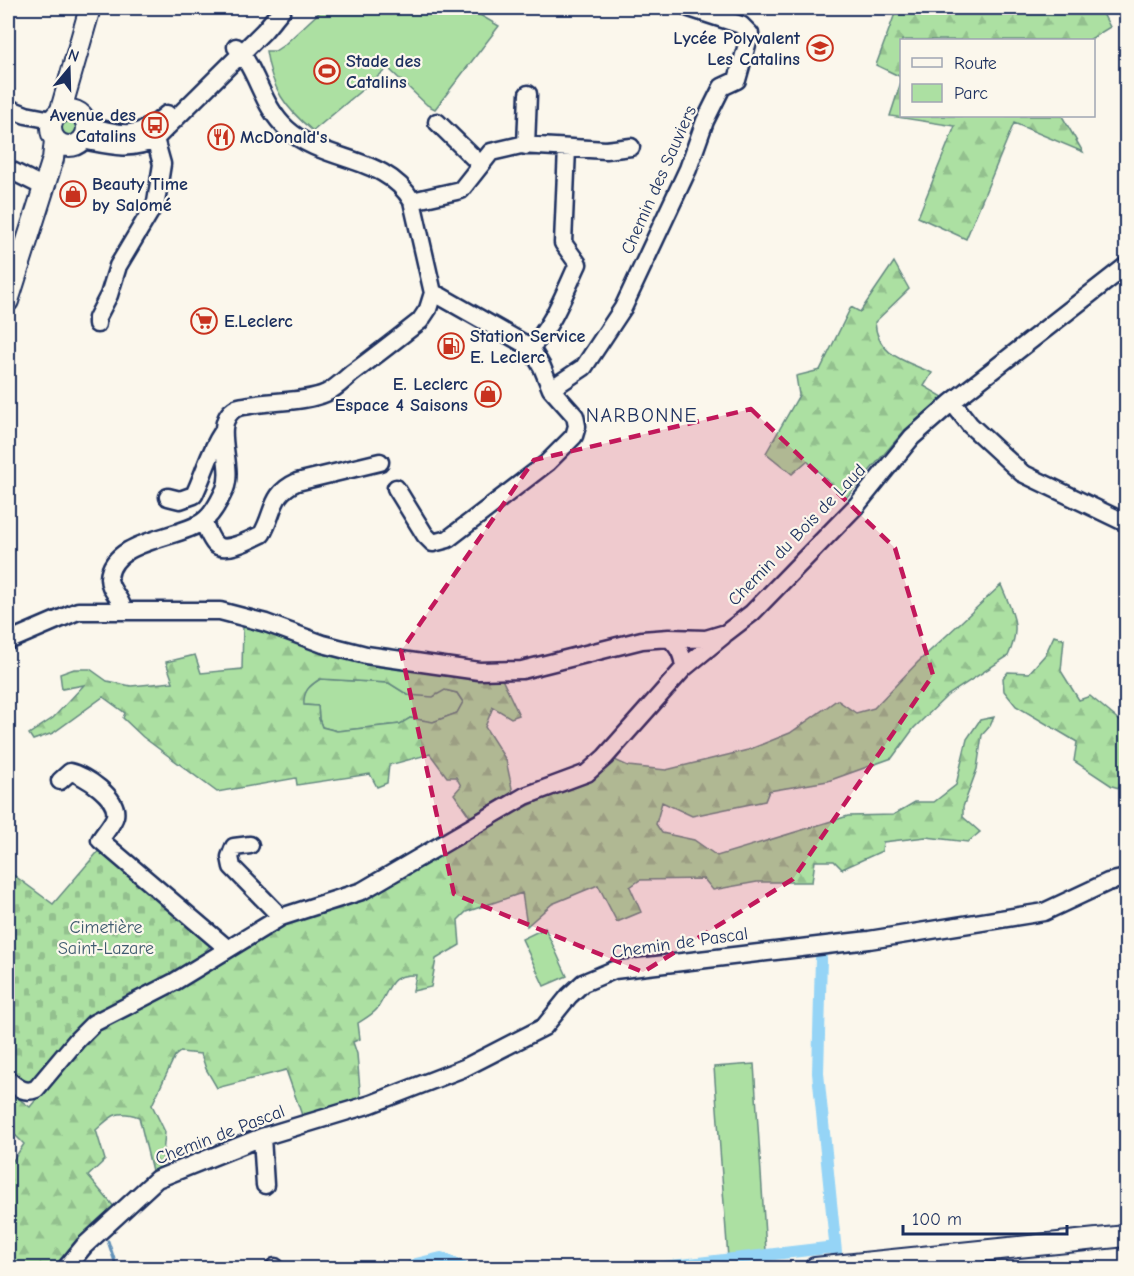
<svg xmlns="http://www.w3.org/2000/svg" width="1134" height="1276" viewBox="0 0 1134 1276" font-family="'Comic Neue',sans-serif">
  <defs>
    <pattern id="forest-firs" width="22" height="20" patternUnits="userSpaceOnUse" patternTransform="scale(1.5)"><rect width="22" height="20" fill="#ace0a2"/><path d="M5 1l3.5 6h-7zM16 11l3.5 6h-7z" fill="#93c08e"/></pattern>
    <pattern id="cemetery-stones" width="16" height="16" patternUnits="userSpaceOnUse" patternTransform="scale(1.5)"><rect width="16" height="16" fill="#ace0a2"/><path d="M2 7V4a2 2 0 0 1 4 0v3zM10 15v-3a2 2 0 0 1 4 0v3z" fill="#93c08e"/></pattern>
  </defs>
  <rect width="100%" height="100%" fill="#fbf7ec"/>
  <filter id="ink" filterUnits="userSpaceOnUse"><feTurbulence type="fractalNoise" baseFrequency=".0167" numOctaves="2"/><feDisplacementMap in="SourceGraphic" scale="12" xChannelSelector="R" yChannelSelector="G"/><feConvolveMatrix kernelMatrix="1 2 1 2 8 2 1 2 1" color-interpolation-filters="sRGB"/></filter>
  <g filter="url(#ink)">
    <path fill="#ace0a2" stroke="#648880" stroke-width="1.5" d="M324 8H448L453 13 468 8 499 26 435 109 427 105 388 68 313 131C284 107 272 89 266 51H275L284 45Z
      M60 129a9 9 0 1 1 18 0a9 9 0 1 1-18 0Z
      M320 679 389 683 408 695 445 690 457 693 463 702 457 713 433 722 410 718 401 724 337 731 322 727 319 719 318 706 303 705C303 691 309 686 320 679Z
      M545 928 567 976 544 986 522 939Z
      M754 1064 766 1251 728 1258 714 1067Z"/>
    <path fill="url(#forest-firs)" stroke="#648880" stroke-width="1.5" fill-rule="evenodd" d="M897 8H1100L1110 27 1089 40H902L901 77 876 65Z
      M901 82 902 116H1062L1083 152 1014 123 966 239 918 217 955 126 890 116Z
      M894 262 909 289 875 322C877 356 906 361 932 373L924 386 943 397 904 431 846 498 807 461 792 474 766 453 799 395 796 376 820 370 851 307 860 312Z
      M1001 585C1013 614 1022 626 1008 656L948 695 914 728 892 758 828 781 769 791 765 801 692 816 662 802 656 824 662 833 694 840 717 856 848 816 893 815 915 802H934L956 785 967 739 980 720 994 717 990 726 982 735 977 769 963 807V817L980 832 968 842 926 837 883 842 882 851 842 869 834 861H815L812 882H757L713 890 704 879 640 880 630 887 641 912 617 922 598 885 552 904 527 926 522 893 466 912 458 920 460 945 436 959 431 987 413 991 416 975C387 974 391 989 377 1009 372 1015 364 1019 358 1023L360 1039 353 1042 357 1054 361 1102 303 1118 286 1070 217 1088 206 1069 201 1054 180 1052 175 1056 152 1105 165 1132 162 1166 152 1171 139 1117C116 1109 112 1116 96 1130L105 1160 88 1176 116 1209 60 1268H8V1168L24 1144 15 1135 8 1145V1091L30 1107 86 1039 143 1005 254 941 300 917 596 773 615 760 628 766 666 770 748 750 790 733 837 700 856 713 874 708 918 662Z
      M243 626 367 665 502 679 519 715 511 718 493 707 485 727 506 760 513 793 470 817 454 794 461 786 456 777H447L430 754 389 765 387 783 377 787 370 774 297 785 296 778 217 792 143 737 123 718 125 713 103 697 53 733 33 740 29 734 53 718 84 685 62 689 60 674 74 669H90L107 681 131 686 173 682 166 662 195 655 201 673 242 669ZM320 679 389 683 408 695 433 697 445 690 457 693 463 702 457 713 433 722 410 718 400 724 337 731 322 727 319 719 318 706 304 705C303 691 309 686 320 679Z
      M1054 636 1064 639 1061 671 1079 700 1090 696 1126 726V790L1112 786 1074 761 1077 742 1016 706 1004 691 1003 678 1008 672 1029 673 1045 655Z"/>
    <path fill="url(#cemetery-stones)" stroke="#648880" stroke-width="1.5" d="M102 847 211 945 204 952 161 981 105 1009 32 1082 26 1086 8 1072V871L53 904Z"/>
    <g fill="none" stroke-linecap="round" stroke-linejoin="round">
      <path stroke="#6492b9" stroke-width="3" d="M108 1241 117 1268"/>
      <path stroke="#95d4f6" stroke-width="12" d="M821 958 818 1073 836 1252
        M408 1268 416 1264 441 1258 464 1268
        M655 1268 835 1247"/>
      <g stroke="#1b2f5e" stroke-width="21">
        <path id="minor" d="M8 108 26 115 52 120
          M437 122 481 165
          M87 125C121 136 140 139 167 114
          M82 140C108 145 131 152 155 139L264 31 283 8
          M526 146 528 94
          M8 169 36 183 43 189
          M412 201 461 190 491 152 521 145 606 150 631 147
          M97 324V318L109 295 118 266 156 202 162 164 155 139 145 135
          M530 347C550 333 567 287 578 264L563 243 567 148
          M551 389 584 367 623 308 688 169 705 121 722 87 737 80 750 34 741 25 689 8
          M952 402 970 425 1022 473 1126 523
          M396 488 425 535 433 543 448 539 547 463 574 436 577 426 575 416 551 389 542 367 530 347 440 296 433 293
          M168 497 180 500 194 495C204 475 209 452 222 433
          M203 522C207 529 210 539 215 544 224 554 252 539 262 534 275 512 270 494 297 482L380 462
          M123 610C122 598 109 591 109 578 112 540 177 539 202 522 212 516 220 500 225 489 235 464 210 423 236 408 240 406 246 406 250 405 272 401 306 402 326 393 335 389 344 380 351 374 374 357 397 339 420 321L428 309 433 293 412 201C386 155 324 163 287 129 262 107 258 71 236 47
          M8 641 78 611H220L266 623 323 644 366 655 479 671 522 670 642 640 669 638 706 639 726 633 752 613 857 505 912 437 952 402 1126 266
          M684 668 723 636
          M60 781 70 772C85 775 119 798 115 816 113 824 104 833 100 840L228 949
          M250 845 234 847 230 857 232 867 281 917
          M8 1080C17 1087 24 1094 36 1089L77 1040 94 1023 174 982 281 917 362 891 525 796 587 773 605 757 684 668C683 655 679 647 669 638
          M262 1137 265 1185
          M275 1267V1268
          M66 1268 84 1246 157 1179 262 1137 371 1104 464 1068 544 1027 569 996 583 983 614 970 869 940 1044 912 1108 882 1126 878"/>
      </g>
      <g stroke="#1b2f5e" stroke-width="24">
        <path id="major" d="M51 128a18 18 0 1 1 36 0a18 18 0 1 1-36 0Z
          M60 113 90 8
          M8 301 53 159 55 140
          M815 1268 1126 1236"/>
      </g>
      <use href="#minor" stroke="#fbf7ec" stroke-width="16"/>
      <use href="#major" stroke="#fbf7ec" stroke-width="20"/>
    </g>
  </g>
  <path fill="#c2185b" fill-opacity="0.2" stroke="#c2185b" stroke-width="4.5" stroke-dasharray="12 8" stroke-linejoin="round" d="M751 409 895 548 933 675 793 879 643 972 454 894 401 651 534 460Z"/>
  <defs>
    <g id="school-ring" transform="scale(1.35)"><circle r="9.5" fill="#fbf7ec" stroke="#c8321e" stroke-width="1.5"/><path d="M0-5L7-2L0 1L-7-2ZM-4 1L0 2.5L4 1V4Q0 6-4 4Z" fill="#c8321e"/></g>
    <g id="stadium-ring" transform="scale(1.35)"><circle r="9.5" fill="#fbf7ec" stroke="#c8321e" stroke-width="1.5"/><path d="M0-5a6.5 5 0 1 0 0 10a6.5 5 0 1 0 0-10ZM-3.5-1.8h7v3.6h-7Z" fill="#c8321e"/></g>
    <g id="bus-ring" transform="scale(1.35)"><circle r="9.5" fill="#fbf7ec" stroke="#c8321e" stroke-width="1.5"/><path d="M-5-6H5V4H4V6H2V4H-2V6H-4V4H-5ZM-3.5-4V0h7V-4ZM-3.5 1.2v1.5H-2V1.2ZM2 1.2v1.5H3.5V1.2Z" fill="#c8321e"/></g>
    <g id="restaurant-ring" transform="scale(1.35)"><circle r="9.5" fill="#fbf7ec" stroke="#c8321e" stroke-width="1.5"/><path d="M-5-6h1v4h1v-4h1v4h1v-4h1v5L-1.5 .5V6h-2V.5L-5-1ZM5-6V6H3V1.5H1.5Q1.5-4 5-6Z" fill="#c8321e"/></g>
    <g id="shop-ring" transform="scale(1.35)"><circle r="9.5" fill="#fbf7ec" stroke="#c8321e" stroke-width="1.5"/><path d="M-5-2.5h2.3a2.7 3.5 0 0 1 5.4 0H5L5.5 6h-11ZM-1.5-2.5h3a1.5 2.3 0 0 0-3 0Z" fill="#c8321e"/></g>
    <g id="supermarket-ring" transform="scale(1.35)"><circle r="9.5" fill="#fbf7ec" stroke="#c8321e" stroke-width="1.5"/><path d="M-6-5.5h2.5l.6 2H6L4.5 2H-2.5L-4.4-4H-6ZM-1.5 3.2a1.3 1.3 0 1 0 .1 0ZM3 3.2a1.3 1.3 0 1 0 .1 0Z" fill="#c8321e"/></g>
    <g id="fuel-ring" transform="scale(1.35)"><circle r="9.5" fill="#fbf7ec" stroke="#c8321e" stroke-width="1.5"/><path d="M-5.5-6h7V0h2V4h1.3V-2.5L3-4.5l.8-.8L6-3V5H2.5V1h-1V6h-7ZM-4.2-4.7v3.2H.2V-4.7Z" fill="#c8321e"/></g>
  </defs>
  <g fill-rule="evenodd">
    <use href="#school-ring" x="820" y="48"/>
    <use href="#stadium-ring" x="327" y="71"/>
    <use href="#bus-ring" x="155" y="125"/>
    <use href="#restaurant-ring" x="221" y="137"/>
    <use href="#shop-ring" x="73" y="194"/>
    <use href="#supermarket-ring" x="204" y="321"/>
    <use href="#fuel-ring" x="451" y="346"/>
    <use href="#shop-ring" x="488" y="394"/>
  </g>
  <g text-anchor="middle" dominant-baseline="central" stroke-width="4.5" stroke-linejoin="round" paint-order="stroke">
    <g font-size="18" font-weight="bold" fill="#1b2f5e" stroke="#fbf7ec" text-anchor="start">
      <text x="800" y="38" text-anchor="end">Lycée Polyvalent<tspan x="800" dy="21">Les Catalins</tspan></text>
      <text x="346" y="61">Stade des<tspan x="346" dy="21">Catalins</tspan></text>
      <text x="136" y="115" text-anchor="end">Avenue des<tspan x="136" dy="21">Catalins</tspan></text>
      <text x="240" y="137">McDonald's</text>
      <text x="92" y="184">Beauty Time<tspan x="92" dy="21">by Salomé</tspan></text>
      <text x="224" y="321">E.Leclerc</text>
      <text x="470" y="336">Station Service<tspan x="470" dy="21">E. Leclerc</tspan></text>
      <text x="468" y="384" text-anchor="end">E. Leclerc<tspan x="468" dy="21">Espace 4 Saisons</tspan></text>
    </g>
    <g font-size="18" fill="#1b2f5e" stroke="#fbf7ec">
      <text transform="translate(659 180) rotate(-66)">Chemin des Sauviers</text>
      <text transform="translate(797 535) rotate(-46)">Chemin du Bois de Laud</text>
      <text transform="translate(680 943) rotate(-8)">Chemin de Pascal</text>
      <text transform="translate(220 1135) rotate(-21)">Chemin de Pascal</text>
    </g>
    <g font-size="18" fill="#3f5b6f" stroke="#fbf7ec">
      <text x="106" y="927">Cimetière<tspan x="106" dy="21">Saint-Lazare</tspan></text>
    </g>
    <g font-size="20" letter-spacing="1.5" fill="#1b2f5e" stroke="#fbf7ec">
      <text x="642" y="415">NARBONNE</text>
    </g>
  </g>
  <rect width="1134" height="1276" fill="none" stroke="#fbf7ec" stroke-width="30"/>
  <rect x="15" y="15" width="1104" height="1246" fill="none" stroke="#1b2f5e" stroke-width="2" filter="url(#ink)"/>
  <rect x="900" y="39" width="195" height="78" fill="#fbf7ec" stroke="#a1a7b3" stroke-width="1.5"/>
  <rect x="912" y="58" width="30" height="9" fill="#fbf7ec" stroke="#a1a7b3" stroke-width="1.5"/>
  <text x="954" y="69" font-size="18" fill="#1b2f5e">Route</text>
  <rect x="912" y="84" width="30" height="18" fill="#ace0a2" stroke="#a1a7b3" stroke-width="1.5"/>
  <text x="954" y="99" font-size="18" fill="#1b2f5e">Parc</text>
  <g transform="translate(69 69) rotate(19)" stroke="#fbf7ec" stroke-width="4.5" paint-order="stroke">
  <path d="M0-4.5L10 22L0 15L-10 22Z" fill="#1b2f5e"/>
  <text y="-9" font-size="16" font-weight="bold" text-anchor="middle" fill="#1b2f5e">N</text>
  </g>
  <path d="M903 1225v9h164v-9" fill="none" stroke="#1b2f5e" stroke-width="3"/>
  <text x="912" y="1225" font-size="18" fill="#1b2f5e" stroke="#fbf7ec" stroke-width="4.5" paint-order="stroke">100 m</text>
</svg>
